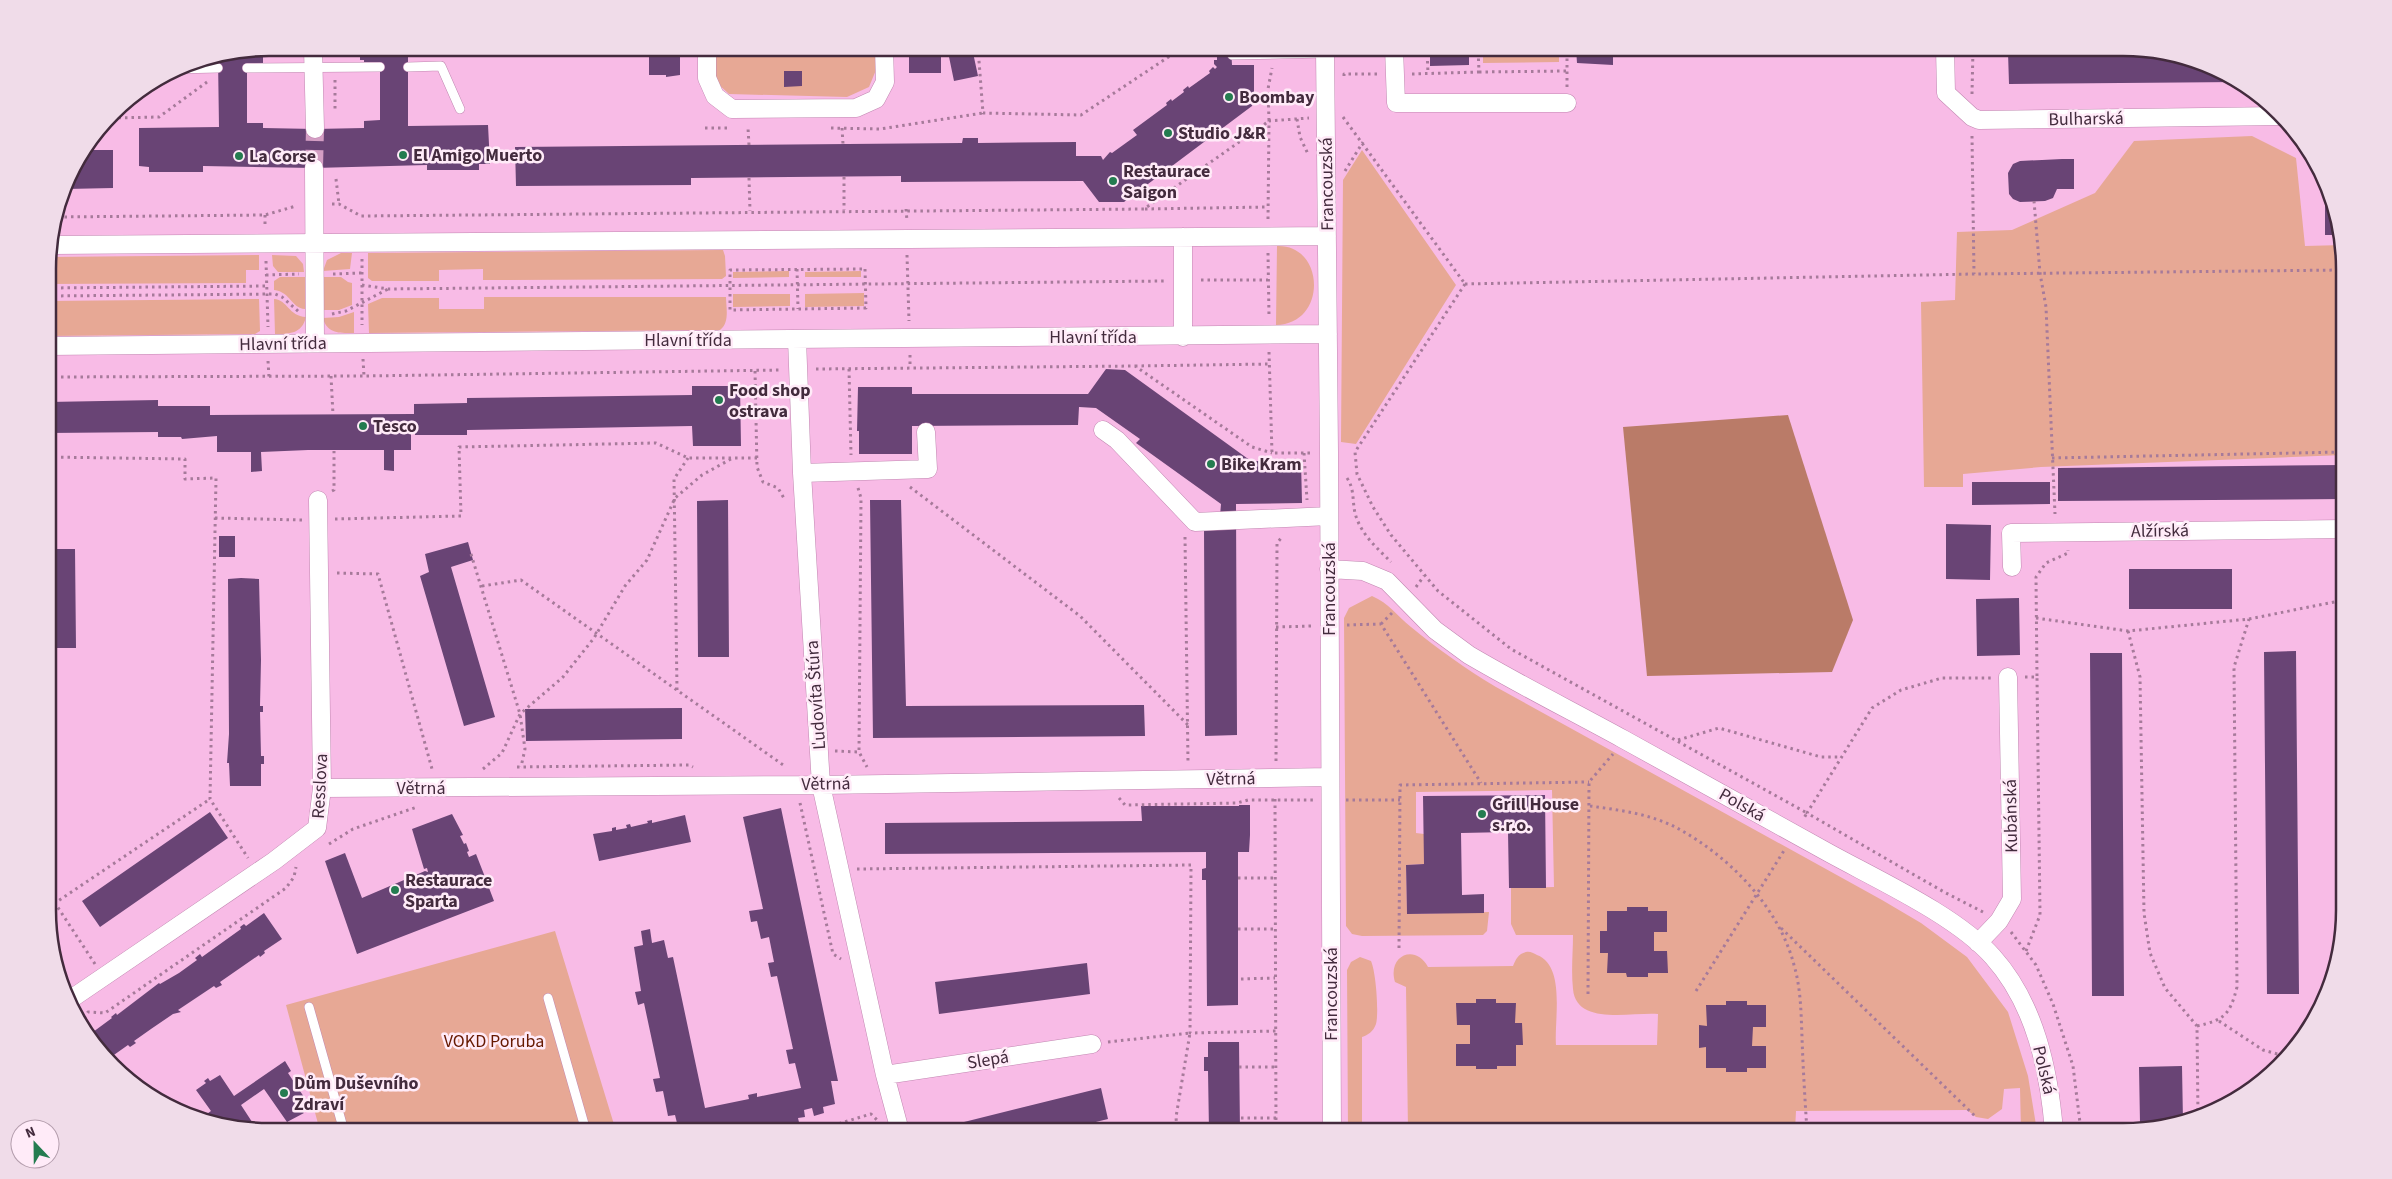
<svg xmlns="http://www.w3.org/2000/svg" width="2392" height="1179" viewBox="0 0 2392 1179" font-family="'Source Sans 3',sans-serif">
  <rect width="100%" height="100%" fill="#f8bbe6"/>
  <path fill="#e7a895" d="M709 48H875L876 70 869 87 847 97 729 94 717 83Z
    M1483 48H1559V62L1483 63Z
    M2252 136 2296 158 2305 246 2343 245V455L2041 467 1963 474V487H1924L1921 302 1955 300 1957 232 2012 230 2095 193 2134 141Z
    M1362 150 1456 285 1356 444 1341 442 1343 180Z
    M1277 246C1325 244 1328 324 1276 325Z
    M720 250H723L725 256 726 276 722 279 483 280V269L439 270V281H372L368 278V253Z
    M341 253H352L350 269 323 271 327 260Z
    M259 255V270H246V283L48 284V257Z
    M272 255 296 256 303 264 304 272H278L273 266Z
    M789 271V277L733 278V272Z
    M861 271V277H805V272Z
    M280 277H305V309C291 308 291 292 274 290V281Z
    M323 277H341L348 282 352 283V305L339 310H323Z
    M864 293V306L805 307V294Z
    M733 294H790V306L733 307Z
    M484 297H726C726 307 730 323 720 330L369 333 368 304 382 298H439V309H484Z
    M259 299 260 331 255 334 48 336V301Z
    M274 299C288 300 288 316 306 317 302 334 289 334 275 334Z
    M354 312V333C340 333 327 334 323 318L339 317Z
    M1372 596C1389 603 1397 616 1411 627 1438 649 1466 669 1496 687L1882 900 1921 923 1967 957 2008 1012 2028 1076 2037 1131H2021L2020 1088 2004 1089 2002 1109 1988 1119 1976 1117 1967 1110 1796 1111 1795 1131H1408L1406 987 1395 982C1387 956 1415 943 1428 967L1513 966C1516 959 1518 954 1526 952 1530 951 1533 953 1537 955 1566 966 1554 1020 1556 1045H1657L1658 1014C1631 1012 1576 1026 1573 989 1571 971 1573 952 1573 935H1516L1511 924V888L1554 887 1552 790 1416 792V833L1424 834V864L1406 865 1407 914 1489 912 1487 931 1483 935 1362 936 1352 934 1346 926 1344 618 1349 608Z
    M555 931 616 1131H320L286 1005Z
    M1360 957 1371 961C1376 972 1379 1013 1376 1024 1373 1032 1368 1035 1362 1037V1131H1348L1347 970 1351 962Z"/>
  <path fill="#ba7b68" d="M1788 415 1853 620 1832 672 1647 676 1623 427Z"/>
  <path fill="#694475" d="M360 48H408V126L488 125 490 164H479V170H427V165L314 168 203 166V172H149V167L139 166V128L219 127 218 58 263 49V63H247V123H263V128L315 129 364 128V121L380 120V62H364V60H360Z
    M649 48H680V75L666 77V75H649Z
    M909 48H972L978 76 954 81 948 52H941V73H909Z
    M1199 48H1231L1232 65H1254V98L1252 106 1124 202H1099L1083 181 901 182V176L691 178V185L516 186 515 147 962 143 963 138H978V143L1076 142V156H1101L1103 160 1110 152 1112 153 1137 135 1133 130 1167 105 1166 103 1171 99 1172 101 1184 92 1183 90 1188 86 1189 88 1210 73 1209 71 1213 67 1215 69 1217 67 1214 64V60H1217V50H1199Z
    M1430 48H1469V65L1430 66Z
    M1576 48H1613V65L1577 63Z
    M2138 51 2220 70 2238 82 2009 84 2008 52Z
    M784 71H802V86L784 87Z
    M144 90V97H132Z
    M87 150H113V188L66 189 71 171Z
    M2062 159H2074V189H2057L2053 198 2045 201 2020 202 2013 199 2009 194 2008 173 2013 164 2020 161Z
    M2325 194 2328 202 2340 235H2325Z
    M1106 369 1125 370 1251 461H1301L1302 503 1236 504 1237 735 1205 736 1204 528H1219L1221 504 1136 443 1140 439 1096 408 1079 407 1078 425 912 426V454H859V431H857L858 387H912V394H1088Z
    M692 386H740L741 446H693L692 426 467 430V435H415V433H411V450H394V471L384 470V450H308L261 452 262 471 251 472V452H217V436L182 439 181 437H158V432L48 433V402L158 400V406H210V415L414 414V404L467 403V398L692 395Z
    M2343 465V499L2058 501V468Z
    M1972 482H2050V504L1972 505Z
    M728 500 729 657H698L697 501Z
    M870 500H901L906 706 1144 705 1145 736 873 738Z
    M1946 524 1991 525 1990 580 1946 579Z
    M219 536H235V557H219Z
    M468 542 473 560 451 567 495 717 464 726 420 576 429 572 425 554Z
    M49 549H75L76 648H49Z
    M2129 569H2232V609H2129Z
    M241 578 259 579 261 660 260 706H263V712H260L261 756H264V764H261V786H230L229 763H227L229 734 228 579Z
    M2019 598 2020 655 1977 656 1976 599Z
    M2296 651 2299 994H2267L2264 652Z
    M2090 653H2122L2124 996H2092Z
    M682 708V739L526 741 525 709Z
    M1545 795 1546 888H1509L1508 832 1461 833 1462 895 1484 894V913L1407 914 1406 865 1424 864 1423 796Z
    M1239 805H1250V835L1249 852H1238V1005L1207 1006 1206 880H1202V869L1206 868V852L885 854V823L1142 821 1141 806H1239Z
    M781 808 838 1081H831L835 1104 823 1107 824 1113 814 1116 812 1108 804 1110 805 1117 798 1118 801 1131H720V1128L705 1131H679L675 1115 668 1116 663 1091 656 1092 653 1079 660 1078 644 1003 638 1005 635 992 641 991 634 947 643 945 641 931 650 929 652 943 664 940 668 958 673 957 705 1108 749 1099 748 1095 757 1093V1097L801 1088 795 1063 789 1064 786 1050 793 1049 777 976 771 977 768 963 774 962 769 937 761 939 757 921 751 922 749 911 763 909 743 817Z
    M210 812 228 838 100 927 82 901Z
    M452 814 463 835 460 836 464 844 466 843 469 851 467 852 469 857 476 854 485 877 487 876 488 879 486 880 494 901 357 954 325 861 345 853 362 898 425 871 428 872 427 868 424 869 412 829Z
    M685 815 691 842 599 861 593 834 612 831V828L616 827V830L627 828 626 825 630 824 631 827 648 823 647 821 652 820V823Z
    M1627 907H1648V911H1667V932H1654V951H1667L1668 973H1648V977H1627L1626 973H1607L1608 953H1600V931H1607V911H1627Z
    M264 913 282 939 264 951 265 953 260 957 259 955 220 982 222 985 216 988 214 986 178 1010 181 1012 173 1014 151 1029 134 1041 136 1043 130 1047 128 1045 111 1057 93 1032 112 1018 111 1017 116 1013 117 1015 159 983 160 984 179 973 197 960 195 958 200 954 202 957 241 929 240 927 244 924 246 926Z
    M49 914 56 922 49 927Z
    M1087 963 1090 994 939 1014 935 982Z
    M1476 999H1496V1003H1516L1515 1023H1522L1523 1045H1516V1066H1497V1069H1476V1066H1456V1044H1470V1025H1457L1456 1003H1476Z
    M1726 1001H1747V1005H1766V1027H1753L1752 1046H1766V1068H1747V1072H1726V1068H1706V1047L1699 1048V1025L1707 1026 1706 1005H1726Z
    M1208 1042H1239L1240 1131H1209L1208 1071H1204V1057H1208Z
    M285 1061 291 1071 288 1073 310 1106 302 1111 304 1113 287 1122 264 1089 241 1105 256 1128 204 1116 211 1111 196 1090 206 1083 204 1081 208 1078 210 1081 220 1075 234 1096Z
    M2182 1066 2183 1122 2140 1123 2139 1067Z
    M1101 1088 1108 1119 1059 1131H954L952 1125Z
    M1602 1123V1127L1621 1128V1131H1562V1128H1581V1124Z"/>
  <g fill="none" stroke-linecap="round" stroke-linejoin="round">
    <path stroke="#d49ec4" stroke-width="18" stroke-dasharray="18 9" stroke-linecap="butt" d="M314 168 315 129"/>
    <g stroke="#c187b1" stroke-width="10">
      <path id="lane" d="M1232 55 1325 53
        M408 67 441 66 460 109
        M247 68 380 67
        M177 69 218 68
        M2307 146V147
        M548 998 586 1131
        M309 1007 344 1131"/>
    </g>
    <g stroke="#c187b1" stroke-width="19">
      <path id="street" d="M313 48 315 129
        M707 48V78L715 96 732 109 856 108 876 99 885 82 884 48
        M1325 48 1329 452 1332 1131
        M1394 48 1396 103H1567
        M1945 48 1946 93 1972 117 1979 120 2281 116
        M314 168 315 343
        M51 245 1327 236
        M1183 337V237
        M797 339 802 473 821 785 885 1075 900 1131
        M48 346 1328 334
        M1103 430 1117 440 1195 522 1329 516
        M802 473 928 469 926 432
        M2012 567 2011 533 2343 529
        M1329 569 1363 571 1387 581 1435 630 1469 655C1520 685 1572 711 1623 739 1692 777 1760 815 1829 853 1878 880 1957 916 1993 957 2035 1004 2049 1070 2054 1131
        M322 788 821 785 1330 777
        M1978 943 1999 921 2012 899 2008 677
        M68 1001 274 861 317 828 322 788 318 500
        M885 1075 1092 1044"/>
    </g>
    <path stroke="#a67a9a" stroke-width="3" stroke-dasharray="2.5 4" stroke-linecap="butt" d="M978 48 983 113 1081 115 1179 50V48
      M1427 48 1428 74
      M1479 72 1567 71
      M1412 74 1479 72 1478 48
      M1344 76V74H1378
      M335 80V111
      M1567 87V48
      M1972 94 1973 48
      M1343 117 1465 284
      M112 118 159 117 207 82
      M1297 119 1300 137 1308 154
      M705 128H730
      M831 128 880 129 983 113
      M842 128 843 144
      M1972 136 1974 274
      M749 145 748 128H750
      M1345 171 1363 142
      M844 177V210
      M749 178 750 211
      M336 179 339 204
      M2034 201 2040 273 2046 307 2055 514
      M332 204H339L361 216 1144 209 1269 121 1268 89 1272 68
      M906 209 907 221
      M1145 209 1268 207
      M265 215V227
      M58 217 265 215 296 206
      M1268 219 1269 121 1309 118
      M1268 253 1269 317
      M907 255 909 321
      M362 259V325
      M266 261 268 327
      M797 269 798 309
      M865 269 866 308 730 310V270Z
      M333 274 362 273
      M266 275 299 274
      M1201 280H1268
      M1465 284 1355 452 1357 474 1373 507 1391 535 1438 591 1511 649 1807 813 1804 818
      M1465 284 1974 274 2343 270
      M362 285 388 289 1165 281
      M48 288 267 286
      M48 296 275 294 282 297 299 312
      M332 314 346 311 388 289
      M1269 352 1272 453H1313
      M910 355V367
      M363 359 364 376
      M268 361 269 377
      M1135 366 1270 364
      M816 369 1135 366 1252 447 1272 453
      M849 369 851 455
      M755 371 757 467 763 482 778 488 785 500
      M331 376 333 415
      M48 377 364 376 782 370
      M1304 453 1307 500
      M48 457 185 459V479L216 478 210 799 248 858
      M2052 458 2343 452
      M1347 478C1356 491 1351 505 1357 519 1363 536 1379 550 1391 562
      M910 487 1080 616 1188 725
      M858 488 861 498 859 752 867 767
      M332 491 334 490V451
      M215 518 302 520
      M335 519 461 516 459 447 656 443 688 458H757
      M1185 537 1188 763
      M471 554 520 714 525 749 521 767
      M337 573 378 574 432 769
      M482 586 521 580 786 767
      M1416 587 1424 576
      M2036 618 2128 631 2249 619 2344 600
      M1381 624 1393 612
      M1347 625 1381 624 1481 783
      M1276 627 1313 626
      M2128 631 2140 677 2144 913 2150 953 2165 988 2197 1026 2198 1117
      M2025 677H2037L2036 577 2046 563 2068 553V550
      M677 690 674 479 688 458
      M1678 740 1719 728 1821 757H1841
      M835 751 859 752
      M1276 761 1277 543 1282 537
      M517 767 689 765 693 767
      M483 769 502 753 520 714 563 677 594 638 625 586 647 560 675 498 702 475 731 459
      M1119 798 1125 805 1237 803 1248 800H1314
      M1275 799 1276 1131
      M1346 800H1400
      M800 803 833 954 841 959
      M1590 806C1619 810 1651 814 1677 828 1729 856 1779 907 1794 965 1801 989 1801 1013 1802 1037 1803 1068 1805 1100 1807 1131
      M329 844 353 829 417 807
      M857 869 1191 865 1190 1033 1276 1031
      M1238 878H1275
      M49 895 55 903
      M1983 912 1944 892 1807 813 1872 708 1901 690 1942 678H1991
      M1781 928 1976 1117
      M1238 929H1275
      M2011 932 2036 965 2053 1004 2073 1066 2081 1131
      M1399 948 1400 785 1589 782
      M2026 951 2040 915 2037 677
      M95 964 55 903 210 799
      M1241 979 1275 978
      M1696 991 1785 849
      M1588 994 1589 782 1613 754
      M2219 1021 2263 1050 2288 1057
      M81 1024 88 1012 105 1013 286 888 294 877 296 867
      M2197 1026C2224 1020 2230 1015 2237 987L2234 667 2249 619
      M1108 1042 1190 1033 1176 1117 1177 1131
      M1239 1067H1276
      M1241 1118H1276
      M814 1131 871 1114 878 1121"/>
    <use href="#lane" stroke="#fff" stroke-width="9"/>
    <use href="#street" stroke="#fff" stroke-width="18"/>
  </g>
  <g fill="#247c50" stroke="#ffebf8" stroke-width="2">
    <circle cx="1229" cy="97" r="5"/>
    <circle cx="1168" cy="133" r="5"/>
    <circle cx="403" cy="155" r="5"/>
    <circle cx="239" cy="156" r="5"/>
    <circle cx="1113" cy="181" r="5"/>
    <circle cx="719" cy="400" r="5"/>
    <circle cx="363" cy="426" r="5"/>
    <circle cx="1211" cy="464" r="5"/>
    <circle cx="1482" cy="814" r="5"/>
    <circle cx="395" cy="890" r="5"/>
    <circle cx="284" cy="1093" r="5"/>
  </g>
  <g text-anchor="middle" dominant-baseline="central" stroke-width="5" stroke-linejoin="round" paint-order="stroke">
    <g font-size="18" font-weight="bold" fill="#432b3d" stroke="#ffebf8" text-anchor="start">
      <text x="1239" y="97">Boombay</text>
      <text x="1178" y="133">Studio J&amp;R</text>
      <text x="413" y="155">El Amigo Muerto</text>
      <text x="249" y="156">La Corse</text>
      <text x="1123" y="171">Restaurace<tspan x="1123" dy="21">Saigon</tspan></text>
      <text x="729" y="390">Food shop<tspan x="729" dy="21">ostrava</tspan></text>
      <text x="373" y="426">Tesco</text>
      <text x="1221" y="464">Bike Kram</text>
      <text x="1492" y="804">Grill House<tspan x="1492" dy="21">s.r.o.</tspan></text>
      <text x="405" y="880">Restaurace<tspan x="405" dy="21">Sparta</tspan></text>
      <text x="294" y="1083">Dům Duševního<tspan x="294" dy="21">Zdraví</tspan></text>
    </g>
    <g font-size="18" fill="#432b3d" stroke="#ffebf8">
      <text transform="translate(2086 119) rotate(-1)">Bulharská</text>
      <text transform="translate(1327 184) rotate(-91)">Francouzská</text>
      <text x="1093" y="337">Hlavní třída</text>
      <text x="688" y="340">Hlavní třída</text>
      <text transform="translate(283 344) rotate(-1)">Hlavní třída</text>
      <text transform="translate(2160 531) rotate(-1)">Alžírská</text>
      <text transform="translate(1329 589) rotate(-90)">Francouzská</text>
      <text transform="translate(816 695) rotate(-94)">Ľudovíta Štúra</text>
      <text transform="translate(1231 779) rotate(-1)">Větrná</text>
      <text transform="translate(826 784) rotate(-1)">Větrná</text>
      <text transform="translate(320 786) rotate(-87)">Resslova</text>
      <text x="421" y="788">Větrná</text>
      <text transform="translate(1742 805) rotate(29)">Polská</text>
      <text transform="translate(2011 816) rotate(-91)">Kubánská</text>
      <text transform="translate(1331 994) rotate(-90)">Francouzská</text>
      <text transform="translate(988 1060) rotate(-9)">Slepá</text>
      <text transform="translate(2044 1070) rotate(77)">Polská</text>
    </g>
    <g font-size="18" fill="#661900" stroke="#ffebf8">
      <text x="494" y="1041">VOKD Poruba</text>
    </g>
  </g>
  <path d="M0 0H2392V1179H0ZM269 56H2123A213 213 0 0 1 2336 269V910A213 213 0 0 1 2123 1123H269A213 213 0 0 1 56 910V269A213 213 0 0 1 269 56Z" fill="#f0dce9" fill-rule="evenodd"/>
  <path fill="none" stroke="#432b3d" stroke-width="2.5" d="M269 56H2123A213 213 0 0 1 2336 269V910A213 213 0 0 1 2123 1123H269A213 213 0 0 1 56 910V269A213 213 0 0 1 269 56Z"/>
  <g transform="translate(35 1144) rotate(338)"><circle r="24" fill="#ffebf8" stroke="#b49ead"/>
  <path d="M0-4L9 19L0 12L-9 19Z" fill="#247c50"/>
  <text y="-8" font-size="14" font-weight="bold" text-anchor="middle" fill="#432b3d">N</text>
  </g>
</svg>
